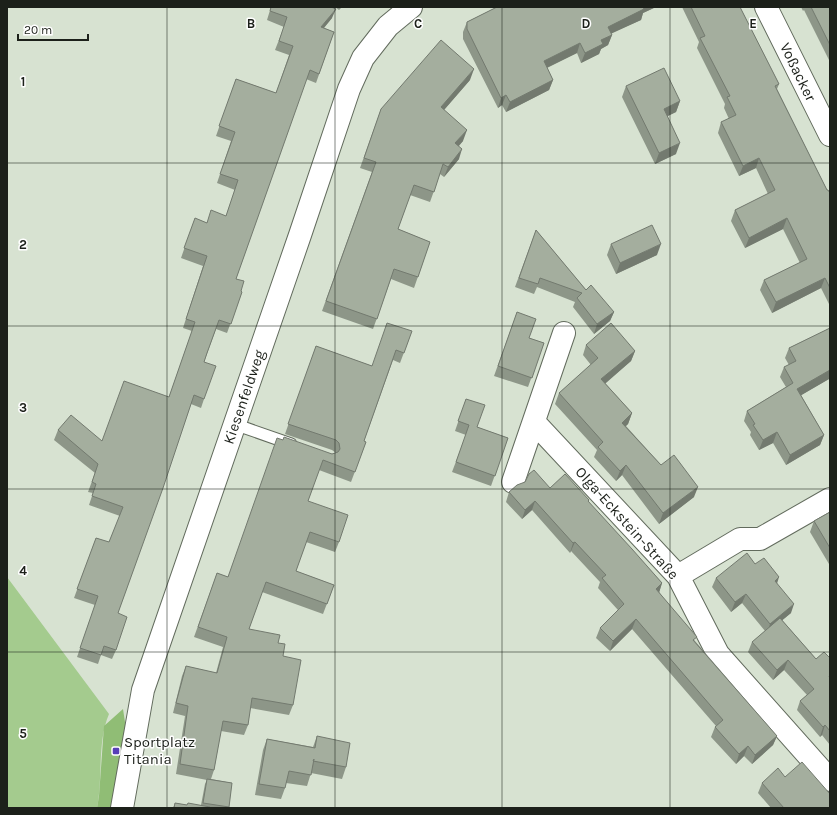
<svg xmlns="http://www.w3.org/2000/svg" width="837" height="815" viewBox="0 0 837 815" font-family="Karla,sans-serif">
  <rect width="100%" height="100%" fill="#d7e2d1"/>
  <path fill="#a4cb8e" d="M7 577 109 714C97 742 103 778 97 808H7Z"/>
  <path fill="#90bd75" d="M123 709 127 735 112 808H97L99 796 104 726Z"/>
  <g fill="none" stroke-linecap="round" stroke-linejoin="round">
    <g stroke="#626b5d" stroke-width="13">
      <path id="lane" d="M234 424 291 444"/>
    </g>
    <g stroke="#626b5d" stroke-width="24">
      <path id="street" d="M766 7 830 135
        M534 422 678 576 718 654 830 780
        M513 482 564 333
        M678 576 740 539H760L830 499
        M122 808 143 690 300 235 349 89 363 58 388 26 411 7"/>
    </g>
    <use href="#lane" stroke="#fff" stroke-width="11"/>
    <use href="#street" stroke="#fff" stroke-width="22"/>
  </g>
  <path fill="#8d9688" d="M271 7 332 18 324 28 334 32 316 83 306 79 236 279 241 291 242 292 227 333 216 329 204 362V399L201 408 191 404 118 613 116 650 112 659 101 655 98 664 77 657 95 605 74 598 96 538 109 542 120 516 89 505 93 493 88 492 95 473 54 440 58 430 102 441 169 397 192 331 183 328 203 266 181 258 195 218 207 223 226 216 235 190 217 183 231 141 216 136 236 79 276 93 289 55 275 50 284 27 267 20Z
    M335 7H342L339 10Z
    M497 7H656L643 13 641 20 611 33 612 35 608 45 601 49 599 54 581 63 577 53 547 68 553 80 549 90 506 112 502 105 498 108 463 39V32L467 22Z
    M682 7H740L779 84 777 89 827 190 830 193V306L821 288 772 313 760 290 764 280 800 263 783 229 745 248 731 221 735 210 768 194 756 168 739 176 718 133 721 122 729 119 724 108 725 104 697 48 699 42Z
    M801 7H830V62L804 10 803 11Z
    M470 80 444 110 463 141 459 146V159L444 177 440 174 430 202 410 195 398 229 430 242 414 288 391 279 373 329 322 311 372 172 360 168 381 109Z
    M626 86 680 101 676 112 667 116 676 154 655 164 622 97Z
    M536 230 586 290 614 312 610 321 594 334 573 307 575 302 537 287 534 294 515 287Z
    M611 244 657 255 616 274 607 255Z
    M517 312 529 338 544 343 528 387 494 376Z
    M830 328V380L829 379 801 395 824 435 820 445 786 465 773 443 759 450 750 435 751 432 744 421 747 411 786 387 780 377 784 367 789 365 785 358 789 348Z
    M412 331 400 363 393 360 364 441 366 442 351 482 319 470 308 501 339 542 335 552 306 542 296 571 334 585 323 614 262 592 249 629 278 643 283 656 293 705 289 715 250 708 248 725 244 735 221 731 214 770 211 779 232 783 228 808H173L175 803 187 805H201L205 784 207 780 176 774 185 716 173 713 182 676 186 666 216 673 223 647 194 637 217 573 228 577 283 440 332 454 336 453 332 450 285 434 316 346 372 366Z
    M586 345 635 351 631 361 605 383 632 413 628 424 626 426 661 465 694 497 659 524 622 475 616 481 594 457 597 450 555 404 559 393 591 365 583 355Z
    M466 399 477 427 508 438 491 486 452 472 466 435 455 431Z
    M550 488 589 500 588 502 662 583 659 592 695 641 777 736 773 745 752 764 744 756 736 764 711 737 715 727 716 726 632 629 610 651 596 638 600 628 618 610 598 588 600 582 571 551 570 553 532 510 522 519 506 502 509 492Z
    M830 512V563L829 564 810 532 814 521Z
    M755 564 777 583 791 613 782 620 816 659 830 658V745L822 735 820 737 797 710 800 701 807 695 784 670 773 680 748 652 752 642 765 631 742 603 731 612 712 587 716 578Z
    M317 736 346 767 342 779 311 773 307 786 286 783 285 788 281 799 255 795 263 750 267 739 313 747Z
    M785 777 830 808H771L758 793 762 783Z"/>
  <path fill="#737a6f" d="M642 7H656L643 13 641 20 604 37 608 27Z
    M336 9 332 18 317 36 321 27Z
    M612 35 608 45 601 49 599 54 581 63 585 53 601 40Z
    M580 43 577 53 540 71 544 61Z
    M474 69 470 80 437 118 441 107Z
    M553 80 549 90 506 112 510 102Z
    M506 95 502 105 498 108 501 98Z
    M680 101 676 112 660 120 664 109Z
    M467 130 463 141 451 154 455 143Z
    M680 143 676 154 655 164 659 153Z
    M462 149 459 159 444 177 448 167Z
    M759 158 756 168 739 176 743 166Z
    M787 218 783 229 745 248 749 238Z
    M661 244 657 255 616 274 620 263Z
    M825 278 821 288 772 313 776 302Z
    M614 312 610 321 594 334 597 324Z
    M635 351 631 361 598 390 601 379Z
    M830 370V376L829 379 793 400 797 389Z
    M632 413 628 424 618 433 622 423Z
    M777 432 773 443 759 450 763 440Z
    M824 435 820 445 786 465 790 455Z
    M626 465 622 475 616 481 620 471Z
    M698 487 694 497 659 524 663 513Z
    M535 501 532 510 522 519 525 510Z
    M575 542 571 551 570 553 573 543Z
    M779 577 776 587 775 581Z
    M662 583 659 593 656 589Z
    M746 594 742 603 731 612 735 602Z
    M794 604 791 613 767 633 770 624Z
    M636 619 632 629 610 651 613 641Z
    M788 660 784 670 773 680 777 670Z
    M825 725 822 735 820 737 823 727Z
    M777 736 773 745 752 764 755 755Z
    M748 746 744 756 736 764 739 754Z"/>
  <path fill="#a4ae9e" stroke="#737a6f" d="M271 7H331L336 9 321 27 334 32 319 74 310 70 236 279 244 281 241 291 242 292 231 324 219 320 207 353 204 362 216 366 204 399 194 395 163 488 118 613 127 617 116 650 104 646 101 655 80 648 98 596 77 589 96 538 109 542 123 507 92 496 96 484 92 482 98 464 58 430 71 415 102 441 124 381 169 397 195 322 186 319 207 256 184 248 195 218 207 223 211 210 226 216 238 180 220 174 235 132 219 126 236 79 276 93 293 46 279 41 287 17 270 11Z
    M497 7H643L644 9 608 27 612 35 601 40 603 44 585 53 580 43 544 61 553 80 510 102 506 95 501 98 467 29V22Z
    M691 7H740L779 84 775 86 827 190H828L830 193V288L825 278 776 302 764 280 807 259 787 218 749 238 735 210 775 190 759 158 743 166 721 122 736 115 727 97 730 96 700 38 705 36Z
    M811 7H830V45Z
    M441 40 474 69 441 107 467 130 455 143 462 149 448 167 443 164 434 192 414 185 398 229 430 242 418 277 394 269 377 319 326 301 376 162 364 158 381 109Z
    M664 68 680 101 664 109 680 143 659 153 626 86Z
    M652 225 661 244 620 263 611 244Z
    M536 230 586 290 591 285 614 312 597 324 577 298 582 293 540 278 538 284 519 278Z
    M517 312 536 319 529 338 544 343 532 378 498 366Z
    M387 323 412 331 404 353 396 350 364 441 366 442 355 472 323 460 308 501 348 515 339 542 310 532 296 571 334 585 327 604 266 582 249 629 280 635 278 643 285 644 283 656 301 660 293 705 252 698 248 725 223 721 214 770 180 764 188 706 176 703 186 666 217 673 227 637 198 627 217 573 228 577 277 438 283 440 284 437 332 454 338 452 340 449 339 443 336 440 288 424 316 346 372 366Z
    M611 323 635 351 601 379 632 413 622 423 661 465 674 455 698 487 663 513 626 465 620 471 598 447 603 442 559 393 598 358 586 345Z
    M830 328V370L797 389 824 435 790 455 777 432 763 440 753 425 755 424 747 411 793 383 784 367 796 361 789 348Z
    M466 399 485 405 477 427 508 438 495 476 456 462 469 425 458 421Z
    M534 470 550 488 565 474 589 500 588 501 632 549 662 583 656 589 697 637 693 640 777 736 755 755 748 746 739 754 715 727 723 720 636 619 613 641 600 628 624 604 602 578 606 575 575 542 573 543 535 501 525 510 509 492 517 485 525 482 529 474Z
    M830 512V548L814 521Z
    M747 553 755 564 764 558 779 577 775 581 794 604 770 624 746 594 735 602 716 578Z
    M780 618 816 659 824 652 830 658V675L829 676 830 678V731L825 725 823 727 800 701 814 689 788 660 777 670 752 642Z
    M317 736 350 743 346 767 313 761 314 759 311 775 289 771 285 788 259 784 267 739 315 748Z
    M802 762 830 794V807L829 808H784L762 783 778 768 785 777Z
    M207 779 232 783 229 807 203 803Z
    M175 803 187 805 188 803 210 807 209 808H174Z"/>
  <path fill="none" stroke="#1c201a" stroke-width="1" stroke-opacity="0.55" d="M167 7V808M335 7V808M502 7V808M670 7V808M7 163H830M7 326H830M7 489H830M7 652H830"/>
  <rect fill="#573fb7" stroke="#fff" stroke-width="1.5" x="112" y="747" width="8" height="8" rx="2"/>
  <g text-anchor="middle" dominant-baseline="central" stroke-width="3" stroke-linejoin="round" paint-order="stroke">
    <g font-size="15" fill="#1c201a" stroke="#fff">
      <text transform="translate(798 72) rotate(64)">Voßacker</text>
      <text transform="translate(244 397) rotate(-71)">Kiesenfeldweg</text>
      <text transform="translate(627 523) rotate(48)">Olga-Eckstein-Straße</text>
    </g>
    <g font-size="15" fill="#1c201a" stroke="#fff" text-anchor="start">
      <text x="124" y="742">Sportplatz<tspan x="124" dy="17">Titania</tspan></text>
    </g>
  </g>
  <g font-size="13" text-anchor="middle" font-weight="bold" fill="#1c201a" stroke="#fff" stroke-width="3" stroke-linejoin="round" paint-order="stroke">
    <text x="251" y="28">B</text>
    <text x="418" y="28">C</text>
    <text x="586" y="28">D</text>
    <text x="753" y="28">E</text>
    <text x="23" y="86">1</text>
    <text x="23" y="249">2</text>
    <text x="23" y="412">3</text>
    <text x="23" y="575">4</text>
    <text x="23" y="738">5</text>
  </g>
  <rect width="837" height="815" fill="none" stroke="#1c201a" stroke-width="16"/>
  <path d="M18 34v6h70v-6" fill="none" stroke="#1c201a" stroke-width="2"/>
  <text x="24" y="34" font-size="12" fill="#1c201a" stroke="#ffffff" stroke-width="3" paint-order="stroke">20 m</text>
</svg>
